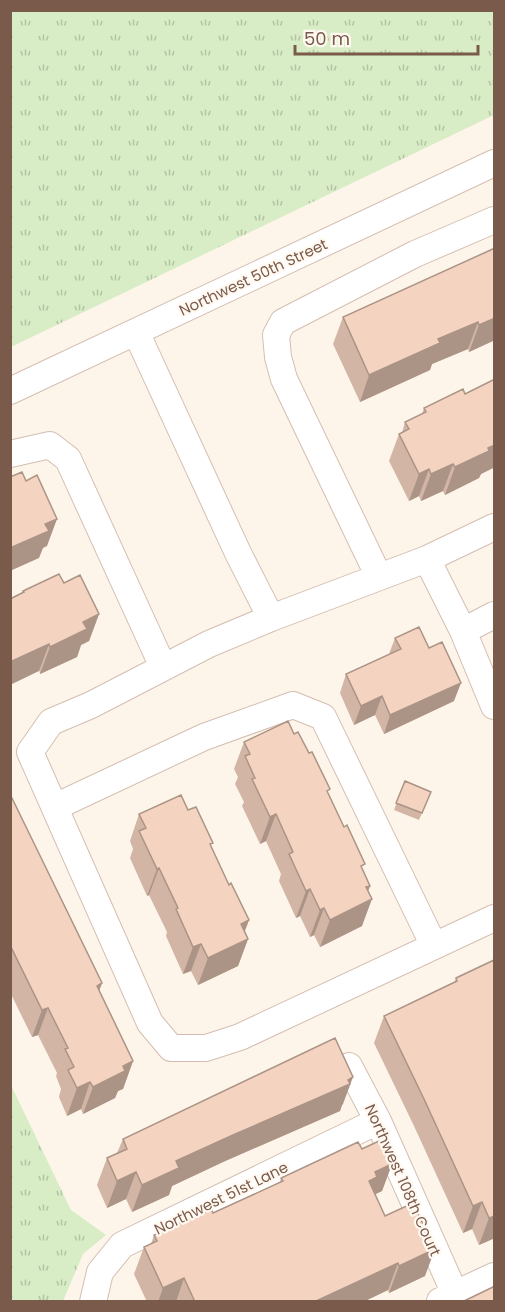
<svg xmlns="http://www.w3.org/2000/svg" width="505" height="1312" viewBox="0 0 505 1312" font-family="Poppins,sans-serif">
  <defs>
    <pattern id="grass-tufts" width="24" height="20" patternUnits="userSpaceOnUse" patternTransform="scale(1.5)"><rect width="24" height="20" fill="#d8edc6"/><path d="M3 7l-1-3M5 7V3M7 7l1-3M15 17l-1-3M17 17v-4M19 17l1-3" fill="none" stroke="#b4c3a3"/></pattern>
  </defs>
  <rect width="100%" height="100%" fill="#fdf5ea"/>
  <path fill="url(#grass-tufts)" d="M11 10 494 11V115L11 347Z
    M10 1083 71 1210 106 1235 83 1254 63 1301H11Z"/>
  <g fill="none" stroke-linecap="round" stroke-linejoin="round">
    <g stroke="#d4beb1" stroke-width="28">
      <path id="minor" d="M136 332 238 553 271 618 209 644 91 705 51 722 30 752 150 1023 171 1048H206L240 1037 494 918
        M10 391 494 163
        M10 454 50 445 68 459 163 667
        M427 559 494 527
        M379 577 284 379 278 357 276 335 283 322 415 254 494 220
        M494 615 463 631 494 706
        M271 618 427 559 463 631
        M55 807 204 737 293 705 323 717 434 946
        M349 1066 378 1121 455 1294
        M440 1301 494 1276
        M93 1302 100 1272 122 1245 378 1121"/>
    </g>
    <use href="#minor" stroke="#fff" stroke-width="26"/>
  </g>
  <path fill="#d2b5a5" d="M495 248V340L469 352 468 349 432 364 430 370 360 402 333 344 343 317Z
    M495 379V467L481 474 479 478 445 495 443 491 421 501 419 496 409 501 389 461 399 434 402 433 405 422 422 414 424 408 465 394Z
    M64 583 99 614 89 641 81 645 77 657 40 674 23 593V591Z
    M395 638 454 701 384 734 375 715 354 725 340 693 346 674 389 654Z
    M294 734 328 794 370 886 368 891 362 926 320 947 314 935 310 937 300 916 296 918 279 881 281 874 266 841 260 844 242 806 244 802 235 784 238 777 234 769 244 742Z
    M405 781 431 792 419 820 394 810Z
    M10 794 102 983 99 991 133 1061 123 1089 118 1091 115 1098 83 1114 81 1109 67 1116 59 1097 61 1089 56 1076 57 1073 38 1035 32 1037 10 992Z
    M188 810 211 847 229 885 249 920 245 931 248 939 238 966 198 985 191 971 183 974 166 936 167 932 149 895 147 896 130 858 133 849 130 841 139 814Z
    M495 961V1238L479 1245 472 1229 463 1233 414 1126 374 1043 384 1016 454 983 456 978Z
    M343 1104 342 1105 340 1111 223 1162 172 1186 169 1195 132 1212 126 1199 107 1208 97 1185 107 1158 117 1153 123 1139Z
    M362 1149 392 1164 382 1191 375 1194 385 1216 425 1276 389 1293 388 1290 363 1302H147L134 1274 144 1247 151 1244 154 1235 213 1213 280 1182 281 1178Z"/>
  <path fill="#ab9486" d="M495 318V340L469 352 479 325Z
    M478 322 468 349 432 364 430 370 360 402 369 375 438 339Z
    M495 445V467L481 474 479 478 445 495 455 467Z
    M453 464 443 491 421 501 431 474Z
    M429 469 419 496 409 501 419 474Z
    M57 519 47 546 43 548 39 558 10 571V548L45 524Z
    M99 614 89 641 81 645 77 657 40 674 50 647 83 622Z
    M49 644 39 671 10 685V662Z
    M461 683 454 701 384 734 390 715Z
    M382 696 375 715 354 725 361 706Z
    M276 814 266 841 260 844 270 817Z
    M159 868 149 895 147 896 157 869Z
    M370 886 363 904 372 899 362 926 320 947 330 920 366 887Z
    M310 889 300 916 296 918 306 891Z
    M324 908 314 935 310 937 320 910Z
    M249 920 240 943 248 939 238 966 198 985 208 958 241 924Z
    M201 944 191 971 183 974 193 947Z
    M102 983 92 1010 97 986Z
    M48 1008 38 1035 32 1037 42 1010Z
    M133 1061 123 1089 118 1091 115 1098 83 1114 93 1087 123 1066Z
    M353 1077 343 1104 342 1105 340 1111 223 1162 172 1186 169 1195 132 1212 142 1185 176 1161Z
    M90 1082 81 1109 67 1116 77 1088Z
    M392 1164 382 1191 370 1197 369 1181 375 1172Z
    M136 1172 126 1199 107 1208 117 1181Z
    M482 1202 472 1229 463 1233 473 1206Z
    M495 1216V1238L479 1245 489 1218Z
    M435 1249 425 1276 389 1293 399 1266Z
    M398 1263 388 1290 363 1302H314Z
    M184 1278 176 1302H158L163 1288Z"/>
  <path fill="#f4d3c0" stroke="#ab9486" stroke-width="1.5" d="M495 248V318L479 325 478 322 438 339 440 343 369 375 343 317Z
    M495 379V445L488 448 489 451 455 467 453 464 431 474 429 469 419 474 399 434 409 429 405 422 426 412 424 408 463 389 465 394Z
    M22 472 26 481 37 475 57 519 45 524 49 531 10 548V477Z
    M59 574 64 583 80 575 99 614 83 622 87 629 50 647 49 644 10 662V599L24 592 23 591Z
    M419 627 429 648 442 642 461 683 390 715 382 696 361 706 346 674 401 649 395 638Z
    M288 721 294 734 298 732 309 753 312 752 330 789 327 791 344 827 347 825 365 864 361 866 370 886 366 887 372 899 330 920 324 908 320 910 310 889 306 891 289 854 293 852 276 814 270 817 252 779 255 778 245 756 250 754 244 742Z
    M405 781 431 792 422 813 396 803Z
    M10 794 102 983 97 986 133 1061 123 1066 125 1071 93 1087 90 1082 77 1088 68 1070 74 1067 65 1049 68 1048 48 1008 42 1010 10 945Z
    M181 795 188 810 196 807 213 843 210 844 229 885 231 883 249 920 241 924 248 939 208 958 201 944 193 947 176 909 178 908 159 868 157 869 139 831 146 828 139 814Z
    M494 960 495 1216 489 1218 482 1202 473 1206 424 1099 384 1016 457 981 456 978Z
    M335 1038 353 1077 348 1080 350 1084 233 1135 176 1161 179 1168 142 1185 136 1172 117 1181 107 1158 127 1149 123 1139Z
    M381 1140 392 1164 375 1172 377 1177 369 1181 385 1216 413 1203 435 1249 399 1266 398 1263 314 1302H195L184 1278 163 1288 144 1247 157 1241 154 1235 211 1209 213 1213 283 1181 281 1178 358 1142 362 1149Z
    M495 1286V1302H462Z"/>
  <g text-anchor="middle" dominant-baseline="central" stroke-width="4.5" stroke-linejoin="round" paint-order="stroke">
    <g font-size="15" fill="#7a5a4b" stroke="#fff9f1">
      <text transform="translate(253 277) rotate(-25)">Northwest 50th Street</text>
      <text transform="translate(403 1180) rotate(66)">Northwest 108th Court</text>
      <text transform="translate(221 1198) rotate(-26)">Northwest 51st Lane</text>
    </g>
  </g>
  <rect width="505" height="1312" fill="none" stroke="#7a5a4b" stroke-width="24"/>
  <path d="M295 45v9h183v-9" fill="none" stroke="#7a5a4b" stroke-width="3"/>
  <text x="304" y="45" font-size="18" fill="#7a5a4b" stroke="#fff9f1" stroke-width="4.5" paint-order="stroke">50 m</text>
</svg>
